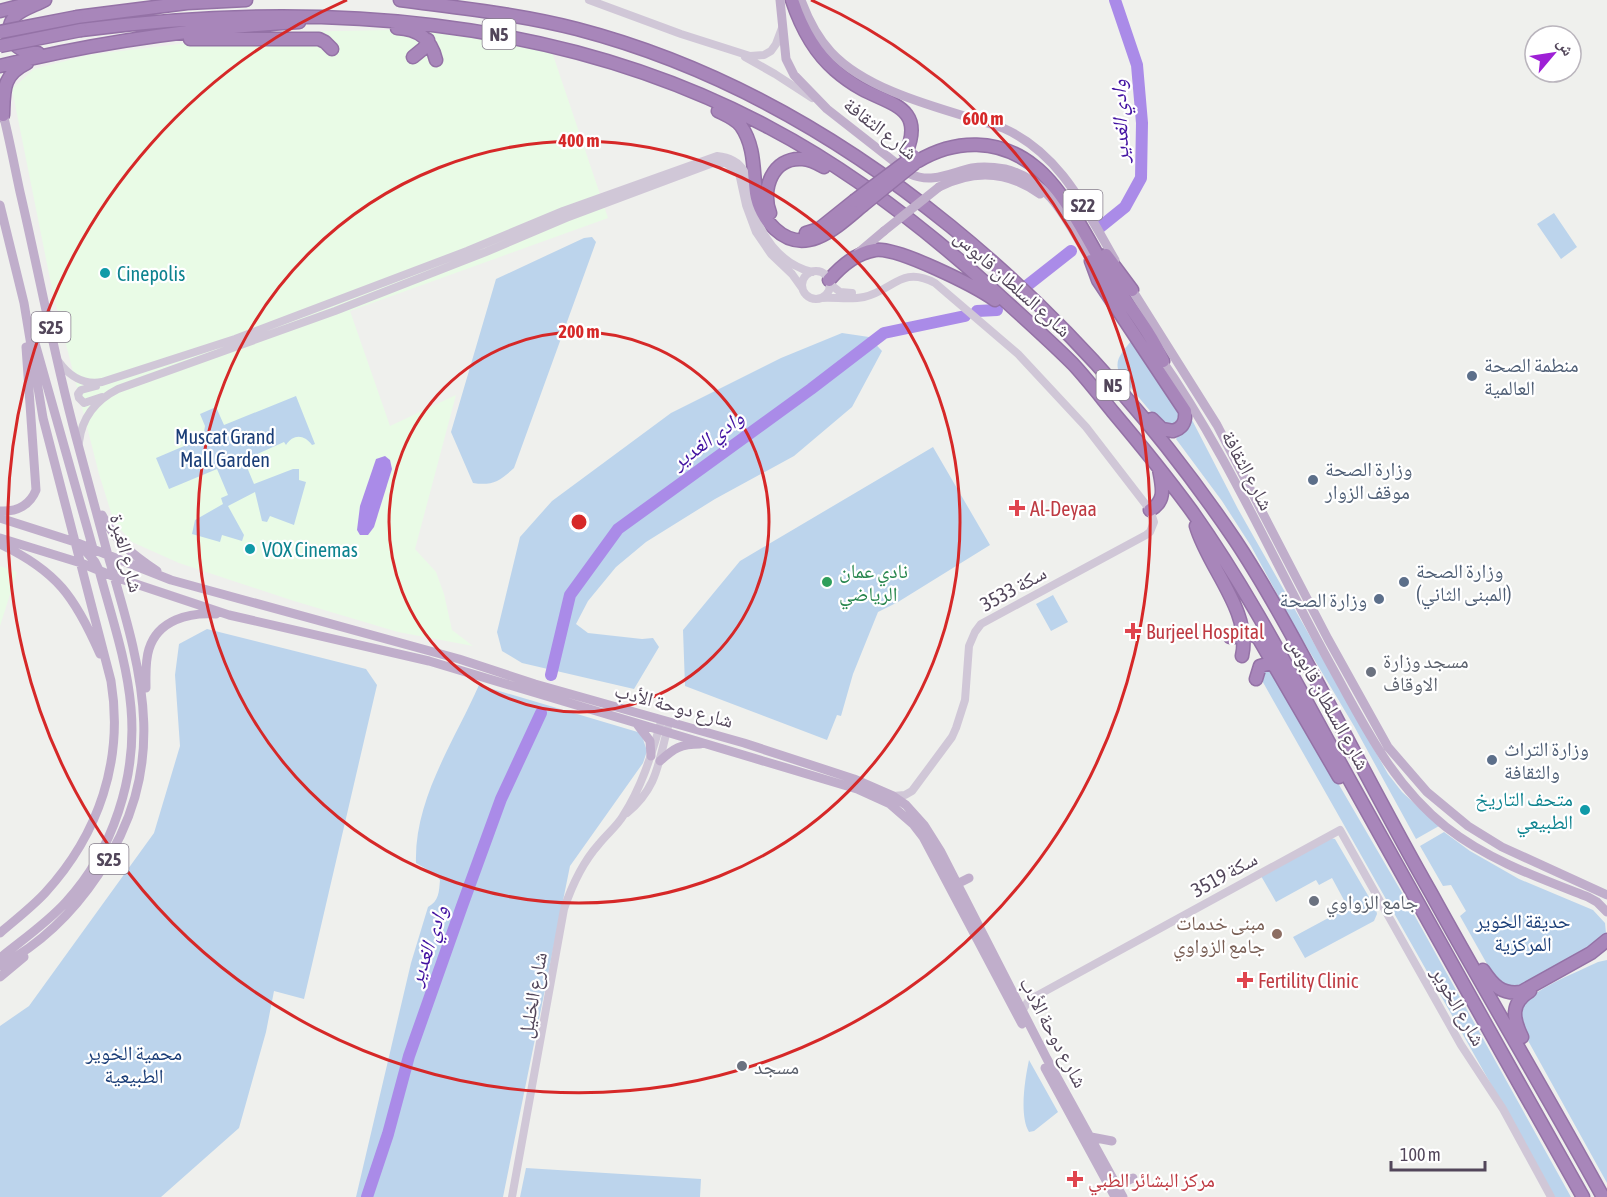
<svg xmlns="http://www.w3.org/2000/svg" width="1607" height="1197" viewBox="0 0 1607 1197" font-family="'Asap Condensed','Noto Naskh Arabic',sans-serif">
  <rect width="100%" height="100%" fill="#eff0ed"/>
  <path fill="#e9fbe6" d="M449 29 551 49 608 218 350 311 390 426 456 395 415 549 436 572 444 594 452 630 473 646 398 632 294 601 179 563 132 542 114 522 99 474 52 289 12 89 34 69 88 55 279 32Z
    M0 566 17 572 0 626Z"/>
  <path fill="#bcd4ec" d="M1554 213 1577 247 1561 259 1537 224Z
    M592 237 596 242 514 468C500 481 492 486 473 483L451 432 496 279 584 238Z
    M842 333 869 337 882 351 852 407 794 456 715 499 646 542 616 567 588 601 576 624 588 633 642 639 653 638 659 647 634 689 522 663 502 651 497 632 520 537 552 501 671 413 781 358Z
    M1131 341 1163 386 1179 414 1177 420 1172 425 1161 424 1120 375C1113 360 1122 353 1131 341Z
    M296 396 315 444 312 445C304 434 293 434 286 445L284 442 244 460 254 484 293 469H299V480L306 482 294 525 270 516 267 522 262 521 255 492 228 506 244 535 242 541 222 535 220 542 192 534 195 520 223 504 221 498 228 495 217 469 169 489 156 458 203 438 205 426 200 414 216 407 224 425Z
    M1191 418 1238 509 1388 774 1402 792 1439 826 1416 839 1354 726 1296 629 1251 546 1222 501 1176 439Z
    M933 447 990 545 898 602 878 612 853 674 841 716 837 715 827 740 685 686 683 630 740 561Z
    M1053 595 1068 622 1051 631 1036 604Z
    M207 629 366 669 377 685 304 999 274 991 266 1032 239 1128 161 1197H0V1026L29 1006 154 833 180 746 175 675 179 644Z
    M1264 668 1272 670 1401 891 1571 1197H1555L1260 677Z
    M479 685 641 733 647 751 643 763 570 866 503 1197H356L411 963 428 907C439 901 439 892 440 880L435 874 416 863C414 799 454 742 479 685Z
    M1444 832 1470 851 1519 879 1593 910 1605 923 1606 933 1601 942 1517 988H1503L1496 980 1460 916 1466 911 1451 885 1443 886 1420 846Z
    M1331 838 1335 839 1376 909 1377 914 1374 921 1305 958 1293 937 1332 916 1330 911 1345 902 1332 878 1319 885 1316 880 1276 902 1261 876Z
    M1607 960V1183L1526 1037 1518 1009C1535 988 1573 974 1598 962Z
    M1029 1060 1058 1112 1034 1131 1029 1132C1019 1115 1025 1079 1029 1060Z
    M526 1168 701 1179 700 1197H520Z"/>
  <path fill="#aa8be8" d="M385 456 390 460 392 469 374 527 368 535H360L357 530 360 506 376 459Z"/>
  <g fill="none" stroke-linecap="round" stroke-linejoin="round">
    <path stroke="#aa8be8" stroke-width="12" d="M1099 228 1125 207 1141 178 1142 123 1137 65 1115 0
      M1024 288 1071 251
      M977 311 997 310
      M551 675 570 595 618 529 811 389 884 333 965 316
      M367 1197 388 1134 409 1056 462 906 501 799 541 713"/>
    <g stroke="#9472a6" stroke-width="15">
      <path id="highway" d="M400 0C459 8 519 14 577 29 849 100 1081 313 1235 540 1265 585 1291 633 1316 680 1354 751 1391 823 1431 893 1487 995 1547 1095 1603 1197
        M792 0C801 27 814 52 835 70 843 77 853 84 862 89 892 105 925 108 906 153
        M0 11 27 4
        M77 17 187 3 246 0
        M397 28C419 29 431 39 436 60
        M81 30C314 0 560 15 770 128 850 170 922 226 989 286 1017 312 1046 337 1073 364 1087 379 1100 396 1113 412 1140 444 1166 476 1191 510 1253 597 1302 695 1354 788 1430 925 1506 1061 1583 1197
        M190 39H319L325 42 332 49
        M38 53C17 54 0 35 15 16 22 9 36 5 45 0
        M413 57 424 48 428 40
        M0 66C97 42 199 28 299 22
        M718 111C726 115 736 119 741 126 755 146 753 170 756 193 758 206 765 220 775 229 806 258 838 226 862 206
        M3 115C4 91 2 75 27 63
        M918 161C955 139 999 138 1034 166 1064 189 1090 243 1109 276 1127 304 1150 331 1163 361
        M770 213C761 190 772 157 802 159 810 159 817 163 824 167
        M806 233 819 229 854 201
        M1106 255 1132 290
        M1091 261 1098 280 1185 411C1186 421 1183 428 1173 431L1162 429 1152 419
        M829 280C841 266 856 253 875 250 898 247 975 286 995 300
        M1150 510C1167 501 1162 486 1159 469
        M1196 526C1208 568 1252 611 1242 656
        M1230 637 1254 635 1259 639 1339 777
        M1256 679 1260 666 1271 663 1278 670
        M1483 970C1493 985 1502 995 1521 992L1591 953 1607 940
        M1522 1037C1513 1019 1510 1003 1530 991"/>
    </g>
    <path stroke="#d0c7d7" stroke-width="8" d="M589 0 681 34 750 56 764 55 771 51 776 44 782 28
      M745 57 775 74 812 98
      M802 285a14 14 0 1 1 28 0a14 14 0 1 1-28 0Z
      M830 284 840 292 852 293
      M821 298C836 297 850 300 864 297 893 291 901 265 935 283L1018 354 1086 427 1150 510 1154 522 1150 532 1146 535 981 624 975 632 969 646 965 700 956 728 952 737 912 791 905 795 893 796
      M59 362C69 376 84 385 102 382L235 339 467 251 563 211 717 156C728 157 738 161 744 171 750 180 749 192 751 202 759 234 779 264 812 272
      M96 386 81 390 78 394 79 398 84 403 102 397
      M79 442C82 417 96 400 118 389L335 311 486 252 566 218 713 163H726L739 173 746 205 756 232 771 254 792 274 802 288
      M627 813C658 787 658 763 668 727
      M1022 1011 1029 1000 1340 830 1461 1045 1503 1109 1551 1197
      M512 1197 564 909C572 885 582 863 599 844 607 834 617 826 623 816 641 788 651 757 660 725"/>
    <path stroke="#c0aecb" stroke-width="9" d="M780 0 786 59 794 75 827 109 910 174C932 184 950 173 972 168 983 166 994 167 1005 169 1052 180 1070 227 1093 265
      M801 0C808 19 817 37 831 52 870 94 949 110 1003 128 1060 153 1085 208 1115 260
      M939 187C974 169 1008 171 1040 194
      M0 205 24 303 43 418 111 681C124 760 99 834 45 893 32 907 15 920 0 933
      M858 253 884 231
      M1129 285 1217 425 1328 639 1388 747 1427 792 1468 826 1502 847 1607 895
      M35 343 94 552
      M1159 356C1228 454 1275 565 1333 669 1365 727 1393 785 1446 827 1488 860 1539 878 1588 897L1597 902 1607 912
      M0 511C17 512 30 505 36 490L26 347
      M102 515C115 541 133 555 157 571
      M0 518 75 542 171 580 459 659 535 684 744 743 854 779 893 796 906 805 924 825 941 852 1047 1059 1123 1197
      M0 538 81 563 115 577 229 615 429 661 857 789 890 804 913 824 923 837 1022 1024
      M0 544C57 571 75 597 100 654
      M146 688C146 675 145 661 149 649 158 620 189 612 216 614
      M637 724 650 741 651 756
      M660 761C674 748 681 744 700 744
      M957 884 969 878
      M0 958C22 940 47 923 66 902 113 851 137 777 131 708 127 661 111 615 99 570L95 562 83 548
      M0 966C41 944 72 914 98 875 171 765 143 676 109 559 98 518 87 477 76 437 54 356 39 273 20 192 14 164 9 137 2 110
      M0 977 24 957
      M1045 1068 1115 1197
      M1091 1137 1112 1141
      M1117 1186 1133 1178"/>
    <use href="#highway" stroke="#a886ba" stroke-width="12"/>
    <g stroke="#9472a6" stroke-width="15" stroke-linecap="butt">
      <path id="highway-bridge" d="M0 32 77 17
        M0 46 81 30
        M854 201 914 156
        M862 206 915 163"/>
    </g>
    <path stroke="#c0aecb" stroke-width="9" d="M884 231 939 187"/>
    <use href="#highway-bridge" stroke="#a886ba" stroke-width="12"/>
  </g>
  <g fill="none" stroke="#d62828" stroke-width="3">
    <circle cx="579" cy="522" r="190"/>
    <circle cx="579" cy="522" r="381"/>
    <path d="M811 0A571 571 0 1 1 347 0"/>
  </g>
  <g fill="#0f9aa8" stroke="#fff" stroke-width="2">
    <circle cx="105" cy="273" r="6"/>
    <circle cx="250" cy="549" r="6"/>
    <circle cx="1585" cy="810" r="6"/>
  </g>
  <g fill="#5c6f8a" stroke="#fff" stroke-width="2">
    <circle cx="1472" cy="376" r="6"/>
    <circle cx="1313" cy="480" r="6"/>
    <circle cx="1404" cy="582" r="6"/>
    <circle cx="1379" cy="599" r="6"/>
    <circle cx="1492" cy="760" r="6"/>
  </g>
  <g fill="#e0444e" stroke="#fff" stroke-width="2">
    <path d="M1014 499h6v6h6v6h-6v6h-6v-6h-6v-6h6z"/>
    <path d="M1130 622h6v6h6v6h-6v6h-6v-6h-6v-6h6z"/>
    <path d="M1242 971h6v6h6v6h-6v6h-6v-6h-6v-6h6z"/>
    <path d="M1072 1170h6v6h6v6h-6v6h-6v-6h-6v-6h6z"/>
  </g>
  <circle fill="#2e9e5b" stroke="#fff" stroke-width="2" cx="827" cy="582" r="6"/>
  <g fill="#6b7280" stroke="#fff" stroke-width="2">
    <circle cx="1371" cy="672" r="6"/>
    <circle cx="1314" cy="901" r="6"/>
    <circle cx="742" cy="1066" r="6"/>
  </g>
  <circle fill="#8d6e63" stroke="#fff" stroke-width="2" cx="1277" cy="934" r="6"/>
  <g text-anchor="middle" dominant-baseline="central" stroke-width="4.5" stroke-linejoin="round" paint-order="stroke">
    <g fill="#fff" stroke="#867e8c" stroke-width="1.5">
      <rect x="482.5" y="19" width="33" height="30" rx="4.5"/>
      <rect x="1063.5" y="190" width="39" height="30" rx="4.5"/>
      <rect x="31.5" y="312" width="39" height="30" rx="4.5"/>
      <rect x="1096.5" y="370" width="33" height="30" rx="4.5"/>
      <rect x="89.5" y="844" width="39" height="30" rx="4.5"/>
    </g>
    <g font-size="18" font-weight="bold" fill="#52465a">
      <text x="499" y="34">N5</text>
      <text x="1083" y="205">S22</text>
      <text x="51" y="327">S25</text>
      <text x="1113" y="385">N5</text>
      <text x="109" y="859">S25</text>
    </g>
    <g font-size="20" fill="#52465a" stroke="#fff">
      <text transform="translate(881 128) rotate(38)">شارع الثقافة</text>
      <text transform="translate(1013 283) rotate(42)">شارع السلطان قابوس</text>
      <text transform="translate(1248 470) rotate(62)">شارع الثقافة</text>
      <text transform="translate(127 553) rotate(75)">شارع الغبرة</text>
      <text transform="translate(1013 588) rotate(-29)">سكة 3533</text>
      <text transform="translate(1329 703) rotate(61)">شارع السلطان قابوس</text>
      <text transform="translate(674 705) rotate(15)">شارع دوحة الأدب</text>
      <text transform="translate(1224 874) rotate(-29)">سكة 3519</text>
      <text transform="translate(532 995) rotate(-80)">شارع الخليل</text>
      <text transform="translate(1459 1006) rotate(60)">شارع الخوير</text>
      <text transform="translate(1054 1032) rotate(62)">شارع دوحة الأدب</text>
    </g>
    <g font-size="20" fill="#0d838f" stroke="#fff" text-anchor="start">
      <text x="117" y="273">Cinepolis</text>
      <text x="262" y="549">VOX Cinemas</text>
      <text x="1573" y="798" text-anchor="end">متحف التاريخ<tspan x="1573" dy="23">الطبيعي</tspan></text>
    </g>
    <g font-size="20" fill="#4e5e75" stroke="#fff" text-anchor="start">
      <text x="1484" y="364">منطمة الصحة<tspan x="1484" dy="23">العالمية</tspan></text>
      <text x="1325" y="468">وزارة الصحة<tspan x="1325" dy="23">موقف الزوار</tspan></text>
      <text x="1416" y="570">وزارة الصحة<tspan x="1416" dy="23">(المبنى الثاني)</tspan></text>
      <text x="1367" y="599" text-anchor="end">وزارة الصحة</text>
      <text x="1504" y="748">وزارة التراث<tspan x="1504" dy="23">والثقافة</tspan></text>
    </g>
    <g font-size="20" fill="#1a3d77" stroke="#fff">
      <text x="225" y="436">Muscat Grand<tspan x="225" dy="23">Mall Garden</tspan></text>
      <text x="1523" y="920">حديقة الخوير<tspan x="1523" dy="23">المركزية</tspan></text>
      <text x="134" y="1052">محمية الخوير<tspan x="134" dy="23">الطبيعية</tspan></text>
    </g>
    <g font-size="20" fill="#be3a42" stroke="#fff" text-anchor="start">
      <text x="1030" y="508">Al-Deyaa</text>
      <text x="1146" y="631">Burjeel Hospital</text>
      <text x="1258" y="980">Fertility Clinic</text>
      <text x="1088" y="1179">مركز البشائر الطبي</text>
    </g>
    <g font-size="20" fill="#27864d" stroke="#fff" text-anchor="start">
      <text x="839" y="570">نادي عمان<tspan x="839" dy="23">الرياضي</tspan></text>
    </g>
    <g font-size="20" fill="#5b616d" stroke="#fff" text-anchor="start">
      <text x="1383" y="660">مسجد وزارة<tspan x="1383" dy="23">الاوقاف</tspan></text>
      <text x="1326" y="901">جامع الزواوي</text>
      <text x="754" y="1066">مسجد</text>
    </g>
    <g font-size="20" fill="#785e54" stroke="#fff" text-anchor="end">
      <text x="1265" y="922">مبنى خدمات<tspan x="1265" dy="23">جامع الزواوي</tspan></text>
    </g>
    <g font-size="21" font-style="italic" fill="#4212a1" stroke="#fff">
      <text transform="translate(1119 121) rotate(-92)">وادي الغدير</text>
      <text transform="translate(707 439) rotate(-36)">وادي الغدير</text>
      <text transform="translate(427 945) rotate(-71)">وادي الغدير</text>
    </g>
  </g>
  <circle cx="579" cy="522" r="9" fill="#d62828" stroke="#fff" stroke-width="3"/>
  <g font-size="18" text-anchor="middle" font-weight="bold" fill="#d62828" stroke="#fff" stroke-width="4.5" stroke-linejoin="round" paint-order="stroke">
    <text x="983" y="125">600 m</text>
    <text x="579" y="147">400 m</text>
    <text x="579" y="338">200 m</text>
  </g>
  <g transform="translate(1553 54) rotate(61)"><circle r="28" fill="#ffffff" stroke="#bab5bd" stroke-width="1.5"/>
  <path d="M0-4.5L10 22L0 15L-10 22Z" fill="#9e20d6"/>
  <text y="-9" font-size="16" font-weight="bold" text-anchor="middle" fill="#52465a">ش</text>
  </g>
  <path d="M1391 1161v9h94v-9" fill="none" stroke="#52465a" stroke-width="3"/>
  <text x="1400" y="1161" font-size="18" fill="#52465a" stroke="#ffffff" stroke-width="4.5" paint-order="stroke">100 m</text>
</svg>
